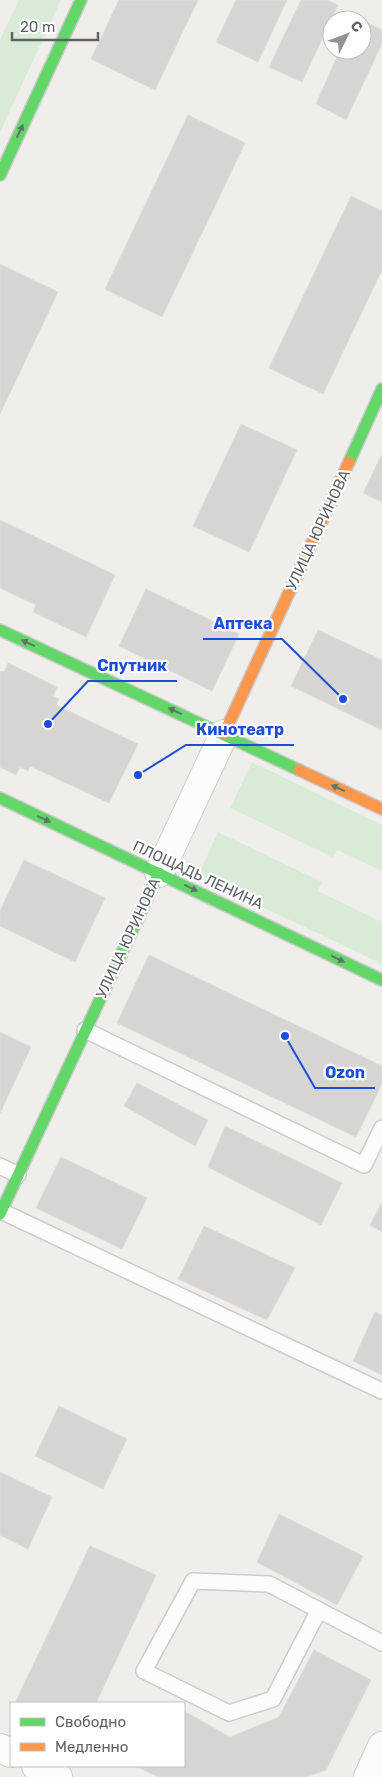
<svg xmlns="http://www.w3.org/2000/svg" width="382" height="1777" viewBox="0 0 382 1777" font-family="Rubik,sans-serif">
  <rect width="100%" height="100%" fill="#efeeea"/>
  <path fill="#d8ebd6" d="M19 0H61L0 132V40Z
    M252 762 382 825V871L337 850 333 857 230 808Z
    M218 832 322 882 318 891 382 922V964L198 876Z"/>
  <path fill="#d6d5d3" stroke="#deddd9" d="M119 0H198L155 90 91 59Z
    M236 0H287L258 62 216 42Z
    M301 0H327L338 5 302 82 269 67Z
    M362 20 382 30V44L346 120 316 104 340 50H362Z
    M188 115 245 143 162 317 105 289Z
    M351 196 382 211V270L323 394 269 368Z
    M0 264 58 292 0 414Z
    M241 424 297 450 249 552 193 526Z
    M382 454V502L363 493Z
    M0 520 115 575 86 637 33 612 36 605 0 588Z
    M146 589 239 634 212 691 119 646Z
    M318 630 382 660V730L291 686Z
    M8 663 57 687 53 696 59 699 56 705 138 744 109 803 30 766 28 771 20 767 16 775 0 767V671L4 672Z
    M24 860 105 898 75 962 0 926V911Z
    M149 955 382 1066V1084L356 1137 117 1023Z
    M0 1032 31 1047 0 1113Z
    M137 1083 208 1120 195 1146 124 1106Z
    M225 1126 342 1183 321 1225 208 1167Z
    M61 1157 147 1198 122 1249 36 1208Z
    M382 1202V1232L370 1225Z
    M204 1226 295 1268 267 1320 178 1279Z
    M375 1312 382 1315V1375L353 1361Z
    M59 1406 127 1439 103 1489 35 1456Z
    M0 1472 52 1497 28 1549 0 1535Z
    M279 1514 363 1556 337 1605 257 1562Z
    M90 1546 156 1575 96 1703H15Z
    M314 1650 371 1680 326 1770 306 1777H159L135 1766H184V1711L230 1737 279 1717Z"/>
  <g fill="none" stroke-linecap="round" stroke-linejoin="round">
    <g stroke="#cbcccc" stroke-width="18">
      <path id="lane" d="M85 1030 364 1165 382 1128
        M0 1166 18 1175
        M1 1211 382 1391
        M319 1610 273 1699 229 1713 144 1671 193 1581 269 1584 382 1643"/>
    </g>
    <g stroke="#cbcccc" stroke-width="30">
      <path id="street" d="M159 873 224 734
        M0 1748 11 1753
        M36 1766 58 1777
        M368 1777 382 1746"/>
    </g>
    <g stroke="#cacacb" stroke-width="14">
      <path id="fast" d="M0 175 81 0
        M349 462 382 389
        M0 630 299 770
        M0 798 382 980
        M0 1214 159 873"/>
    </g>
    <g stroke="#cacacb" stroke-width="14">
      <path id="slow" d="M224 734 349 462
        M299 770 382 809"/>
    </g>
    <use href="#lane" stroke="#fdfcfc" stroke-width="15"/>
    <use href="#street" stroke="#fdfcfc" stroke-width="28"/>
    <use href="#fast" stroke="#63d668" stroke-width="11"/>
    <use href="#slow" stroke="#ff974d" stroke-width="11"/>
  </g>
  <defs><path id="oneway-solid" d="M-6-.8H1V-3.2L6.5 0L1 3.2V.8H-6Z" transform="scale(1.25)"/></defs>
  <g fill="#607468">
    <use href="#oneway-solid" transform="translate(20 131) rotate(-65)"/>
    <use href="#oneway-solid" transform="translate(28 643) rotate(-155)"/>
    <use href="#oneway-solid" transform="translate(175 711) rotate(-155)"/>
    <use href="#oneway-solid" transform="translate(338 788) rotate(-155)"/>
    <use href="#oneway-solid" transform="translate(44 819) rotate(25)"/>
    <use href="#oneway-solid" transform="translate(191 888) rotate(26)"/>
    <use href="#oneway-solid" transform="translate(338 959) rotate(26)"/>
  </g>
  <g text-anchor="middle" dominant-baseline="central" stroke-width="4.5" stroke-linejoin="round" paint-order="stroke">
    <g font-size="15" fill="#5f6368" stroke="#fff">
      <text transform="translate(318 530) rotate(-65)">УЛИЦА ЮРИНОВА</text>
      <text transform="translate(198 875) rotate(25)">ПЛОЩАДЬ ЛЕНИНА</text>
      <text transform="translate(128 938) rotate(-65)">УЛИЦА ЮРИНОВА</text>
    </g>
  </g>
  <path fill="none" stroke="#1d4ed8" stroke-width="2" d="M343 699L282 639H203M48 724L88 681H177M138 775L186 745H294M285 1036L315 1088H375"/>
  <g fill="#1d4ed8" stroke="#fff" stroke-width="2">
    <circle cx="343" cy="699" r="5"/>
    <circle cx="48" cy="724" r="5"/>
    <circle cx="138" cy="775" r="5"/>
    <circle cx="285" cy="1036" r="5"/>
  </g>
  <g font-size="16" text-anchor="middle" font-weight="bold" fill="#1d4ed8" stroke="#fff" stroke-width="4.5" stroke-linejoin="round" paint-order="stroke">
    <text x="243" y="629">Аптека</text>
    <text x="132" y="671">Спутник</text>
    <text x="240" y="735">Кинотеатр</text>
    <text x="345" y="1078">Ozon</text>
  </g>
  <rect x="10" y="1702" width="175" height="65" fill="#ffffff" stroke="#bfc1c3"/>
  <rect x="20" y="1718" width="25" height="8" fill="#63d668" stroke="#bfc1c3"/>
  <text x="55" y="1727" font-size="15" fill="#5f6368">Свободно</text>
  <rect x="20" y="1743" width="25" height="8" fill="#ff974d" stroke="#bfc1c3"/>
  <text x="55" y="1752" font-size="15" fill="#5f6368">Медленно</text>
  <g transform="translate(347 35) rotate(48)"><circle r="24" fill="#ffffff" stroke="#bfc1c3"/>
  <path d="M0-4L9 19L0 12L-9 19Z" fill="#919496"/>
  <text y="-8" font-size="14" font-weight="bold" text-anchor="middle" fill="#5f6368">С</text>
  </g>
  <path d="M12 32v8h86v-8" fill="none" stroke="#5f6368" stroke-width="2.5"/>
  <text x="20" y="32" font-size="15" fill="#5f6368" stroke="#ffffff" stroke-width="4" paint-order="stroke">20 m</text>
</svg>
